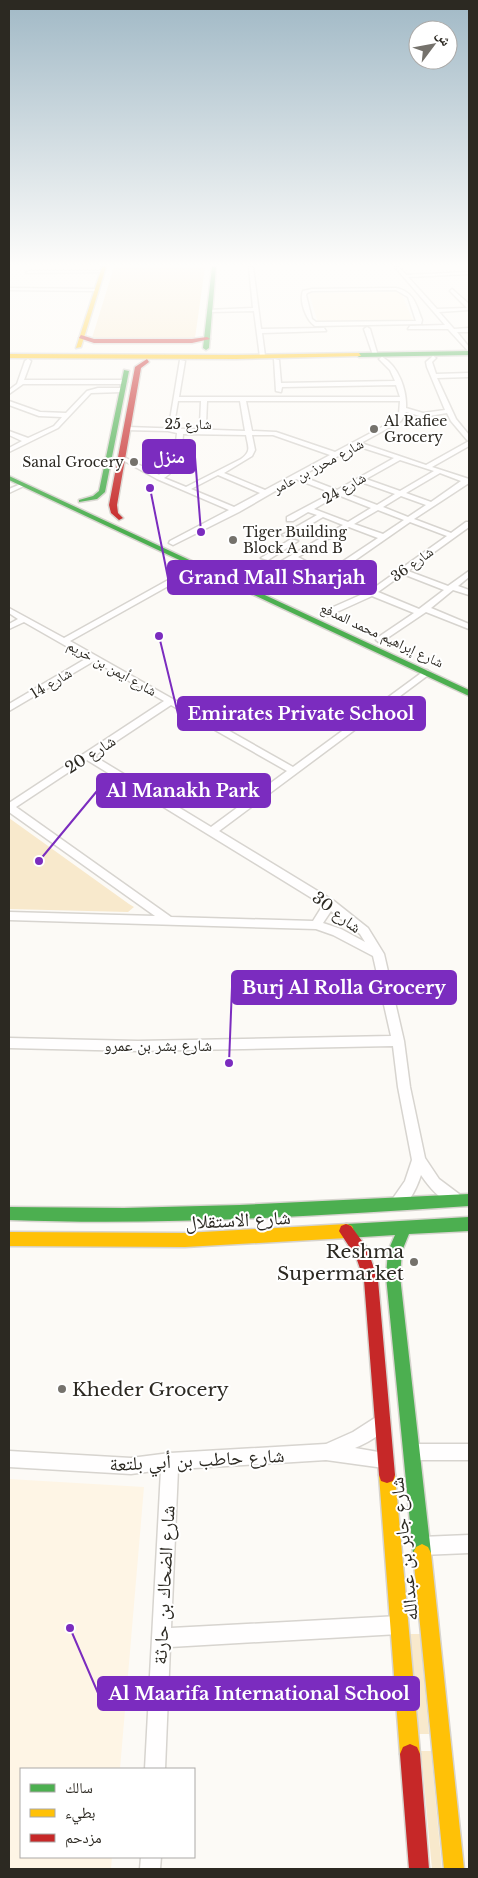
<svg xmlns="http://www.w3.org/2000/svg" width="478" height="1878" viewBox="0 0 478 1878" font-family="'Libre Baskerville','Noto Naskh Arabic',serif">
  <rect width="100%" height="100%" fill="#fcfaf6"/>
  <path fill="#fef5e5" d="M401 292 413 321 318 323 309 293Z
    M9 1479 144 1487 120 1769H21V1857H112L111 1869H9Z"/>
  <path fill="#f8e9cc" d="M114 267H205L195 338H92Z
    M9 818 129 904 134 907 128 912 9 909Z
    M410 1634H420L429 1734H419Z
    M421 1751H431L442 1869H432Z"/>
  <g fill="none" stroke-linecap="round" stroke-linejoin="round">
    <g stroke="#d7d4cf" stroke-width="3">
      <path id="street" d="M249 267H253L261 329 324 328 326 331 262 333 265 356 260 357 254 311 210 312 207 310 253 308Z
        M395 267H399L406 275 469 272V274L408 277 437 309 467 308 450 291 452 289 469 304V310L439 312 454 329 469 328V332H457L469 347V352L448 329H408L410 326 445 325Z
        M28 271H102L104 272 26 273Z
        M9 288 96 289 98 290 96 291 9 290Z
        M396 288C414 292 416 304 422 320L421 324 315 326C306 320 299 301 303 291L312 289ZM396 290 408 297 416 321 316 322 312 319 306 295 307 293 312 291Z
        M367 327 370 329 378 356 373 355 364 329Z
        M433 356 436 358 432 362 436 374 469 373V377L437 378 456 419 469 435V441L467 440 451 421 447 413 423 417 406 412 401 421 361 443 426 465 469 441V446L432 467 469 479V483L414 519 451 533 466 522H469V527L408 571 448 586 469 571V577L458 586 469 590V595L453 590 431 608 469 624V629L426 612 380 643 376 640 377 638 414 613 372 596 328 616H322V612L365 593 293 561 257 583H251V579L343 525 323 517 289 537 282 535 317 515 308 512 293 521H287V517L332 493 296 479 239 512 173 545 169 543 170 541 229 510 157 479 119 458 124 457 159 475C175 465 175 451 177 433L168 431 125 430V428L127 427 245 431 240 401H207L206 425 203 427 200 425 201 401H178L174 425 169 426 180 360 185 361 179 397H400L396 385 282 387 281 392 276 391 274 359 279 360 281 383 395 381 390 370 379 359 382 357C399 366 407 391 406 408L423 413 445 410 427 367 426 362ZM246 401H400L399 414 397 419 335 452 276 432 252 431ZM183 434 246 435C248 447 252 451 241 459L186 487 164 478C181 467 182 452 183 434ZM252 435H273L330 455 265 490 224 473 252 456 255 450ZM357 446 394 458 337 490 301 476ZM400 460 434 471 400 491 366 479ZM440 473 461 481 431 502 406 493ZM218 475 260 493 234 507 191 489ZM361 482 395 494 377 505 343 492ZM338 495 371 508 348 522 314 509ZM401 496 426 505 408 517 383 507ZM378 510 404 520 383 534 354 524ZM410 522 447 536 371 590 334 575ZM349 527 378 538 327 572 298 557ZM403 574 444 590 419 609 378 592Z
        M28 359 31 361 24 380H124L127 382 124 384H23L9 394V390L17 384 25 361Z
        M98 388H122L125 390 122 392 91 393 58 428 9 452V448L22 441 9 435V431L28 438 54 426 62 417 39 416 9 405V401L40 412 66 413 87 391Z
        M21 484 26 485 9 493V489Z
        M291 539 298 541 268 560 261 558Z
        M197 564 204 566 70 641 293 767 424 671 427 670 431 673 219 831 334 901 368 928 384 954 404 1041 410 1087 425 1158 439 1179 459 1194 461 1199 459 1204 454 1205C440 1200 429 1187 421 1175 417 1187 409 1206 396 1210L391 1209 389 1204 405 1181 412 1160 398 1087 393 1046 138 1051 9 1048V1038L138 1041 391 1036 373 956 333 935 316 929 9 920V912L155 916 9 812V803L164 701 94 661 9 711V704L87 658 24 622 9 629V624L18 619 9 613V608L64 638ZM171 705 287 771 211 827 94 756ZM87 760 323 905 313 921 171 917 16 807ZM331 911 360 934 365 942 341 929 323 923Z
        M381 1414 387 1416 389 1422C384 1434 367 1443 355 1448L390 1454 392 1460 390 1466 384 1468 326 1460 178 1469 171 1628 399 1616 405 1619 408 1625 405 1631 399 1634 170 1647 165 1769H145L161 1470 131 1474 9 1467V1451L131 1458 170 1453 326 1444 353 1432Z
        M412 1444H469V1460H412L406 1458 404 1452 406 1446Z
        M469 1535V1553L421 1555 415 1552 412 1546 415 1540 421 1537Z
        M141 1857H161L160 1869H140Z"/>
    </g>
    <g stroke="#d7d4cf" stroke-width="3">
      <path id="fast" d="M212 267H216L209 348 206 350 203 348Z
        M469 351V355L359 357 356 355 359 353Z
        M124 370 129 371 105 492 97 499 79 502V500L93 496 99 491Z
        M9 476 469 690V696L9 480Z
        M469 1194V1206C316 1216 162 1226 9 1220V1207L124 1208 239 1205Z
        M469 1217V1231L409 1234 402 1251 400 1276 431 1553 428 1559 422 1562 416 1559 413 1553 386 1276 388 1251 395 1235 347 1238 342 1236 340 1231 342 1226 347 1224Z"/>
    </g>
    <g stroke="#d7d4cf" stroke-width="3">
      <path id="slow" d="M102 267H106L81 347 76 348Z
        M359 353 361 356 236 359 9 358V354L236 355Z
        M347 1224 352 1226 354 1231 352 1236 347 1238 185 1247 9 1246V1232L185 1233Z
        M387 1467 393 1469 395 1475 420 1754 417 1761 410 1764 403 1761 400 1754 379 1475 381 1469Z
        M422 1544 428 1547 431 1553 464 1869H444L413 1553 416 1547Z"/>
    </g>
    <g stroke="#d7d4cf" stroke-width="3">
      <path id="jam" d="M81 335 94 339H192L207 337 210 339 192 343H94L79 338Z
        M147 359 149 362 141 368 117 505 118 513 123 518 119 520 111 513 109 505 135 367Z
        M346 1224 351 1226 367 1248 378 1280 395 1475 393 1481 387 1483 381 1481 379 1475 364 1280 356 1257 339 1231 341 1226Z
        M410 1744 417 1747 420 1754 429 1869H409L400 1754 403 1747Z"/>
    </g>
    <use href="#street" fill="#fffefe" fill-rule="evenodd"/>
    <use href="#fast" fill="#4caf50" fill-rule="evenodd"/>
    <use href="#slow" fill="#ffc107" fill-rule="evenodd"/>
    <use href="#jam" fill="#c62828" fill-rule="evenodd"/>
  </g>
  <linearGradient id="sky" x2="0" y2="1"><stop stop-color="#a1b9c6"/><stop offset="0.5" stop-color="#fefdfb"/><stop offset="1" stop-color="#fefdfb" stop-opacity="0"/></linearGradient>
  <rect width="478" height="530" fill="url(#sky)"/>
  <g fill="#75726c" stroke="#fff" stroke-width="2">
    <circle cx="374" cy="429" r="5"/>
    <circle cx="134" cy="462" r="5"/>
    <circle cx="233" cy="540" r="5"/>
    <circle cx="414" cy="1262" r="5"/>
    <circle cx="62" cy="1389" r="5"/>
  </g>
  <g text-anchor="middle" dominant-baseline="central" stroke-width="4" stroke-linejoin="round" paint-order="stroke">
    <g font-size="14" fill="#2c2922" stroke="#fff" text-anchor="start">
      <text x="384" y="421">Al Rafiee<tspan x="384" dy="16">Grocery</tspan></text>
      <text x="124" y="462" text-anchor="end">Sanal Grocery</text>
      <text x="243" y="532">Tiger Building<tspan x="243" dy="16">Block A and B</tspan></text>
    </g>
    <g font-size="14" fill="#2c2922" stroke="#fff">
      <text x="188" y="424">شارع 25</text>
      <text transform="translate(318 466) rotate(-28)">شارع محرز بن عامر</text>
      <text transform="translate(344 488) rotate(-30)">شارع 24</text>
      <text transform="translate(412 564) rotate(-36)">شارع 36</text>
      <text transform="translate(382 635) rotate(25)">شارع إبراهيم محمد المدفع</text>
      <text transform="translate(112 668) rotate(29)">شارع أيمن بن خريم</text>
      <text transform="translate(51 683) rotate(-31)">شارع 14</text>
    </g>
    <g font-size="16" fill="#2c2922" stroke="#fff">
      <text transform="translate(90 754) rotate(-33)">شارع 20</text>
      <text transform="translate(337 912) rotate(37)">شارع 30</text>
      <text x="158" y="1045">شارع بشر بن عمرو</text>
    </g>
    <g font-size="19" fill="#2c2922" stroke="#fff">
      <text transform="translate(238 1220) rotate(-3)">شارع الاستقلال</text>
      <text transform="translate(197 1460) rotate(-3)">شارع حاطب بن أبي بلتعة</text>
      <text transform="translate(404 1549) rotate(-96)">شارع جابر بن عبدالله</text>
      <text transform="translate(164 1585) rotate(-87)">شارع الضحاك بن حارثة</text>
    </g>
    <g font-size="19" fill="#2c2922" stroke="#fff" text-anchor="end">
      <text x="404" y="1251">Reshma<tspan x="404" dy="22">Supermarket</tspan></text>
      <text x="72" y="1389" text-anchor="start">Kheder Grocery</text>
    </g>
  </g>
  <path fill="none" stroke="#7b2cbf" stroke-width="2" d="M201 532L195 457M150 488L168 578M159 636L178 714M39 861L97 791M229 1063L232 987M70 1628L98 1693"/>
  <g fill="#7b2cbf" stroke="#fff" stroke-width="2">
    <circle cx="201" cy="532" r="5"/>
    <circle cx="150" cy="488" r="5"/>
    <circle cx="159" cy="636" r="5"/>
    <circle cx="39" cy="861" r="5"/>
    <circle cx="229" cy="1063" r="5"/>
    <circle cx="70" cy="1628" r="5"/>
  </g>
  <g fill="#7b2cbf" stroke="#7b2cbf" stroke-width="2">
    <rect x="143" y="440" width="52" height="33" rx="5"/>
    <rect x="168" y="561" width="208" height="33" rx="5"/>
    <rect x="178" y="697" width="247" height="33" rx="5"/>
    <rect x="97" y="774" width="173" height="33" rx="5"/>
    <rect x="232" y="971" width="224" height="33" rx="5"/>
    <rect x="98" y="1677" width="321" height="33" rx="5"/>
  </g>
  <g font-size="18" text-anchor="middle" font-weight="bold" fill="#fff">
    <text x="169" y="463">منزل</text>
    <text x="272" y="584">Grand Mall Sharjah</text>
    <text x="301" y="720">Emirates Private School</text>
    <text x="183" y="797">Al Manakh Park</text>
    <text x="344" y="994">Burj Al Rolla Grocery</text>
    <text x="259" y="1700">Al Maarifa International School</text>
  </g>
  <rect width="478" height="1878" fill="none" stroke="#2c2922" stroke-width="20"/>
  <rect x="20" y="1768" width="175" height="90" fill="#ffffff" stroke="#aba9a7"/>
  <rect x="30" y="1784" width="25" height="8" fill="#4caf50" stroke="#aba9a7"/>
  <text x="65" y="1793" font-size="15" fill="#2c2922">سالك</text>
  <rect x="30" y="1809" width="25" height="8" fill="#ffc107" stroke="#aba9a7"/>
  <text x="65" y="1818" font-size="15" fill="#2c2922">بطيء</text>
  <rect x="30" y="1834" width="25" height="8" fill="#c62828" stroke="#aba9a7"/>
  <text x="65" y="1843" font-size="15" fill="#2c2922">مزدحم</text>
  <g transform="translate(433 45) rotate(58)"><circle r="24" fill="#ffffff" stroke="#aba9a7"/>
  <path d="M0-4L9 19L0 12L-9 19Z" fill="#75726c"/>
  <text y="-8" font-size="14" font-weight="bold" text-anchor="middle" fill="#2c2922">ش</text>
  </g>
</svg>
